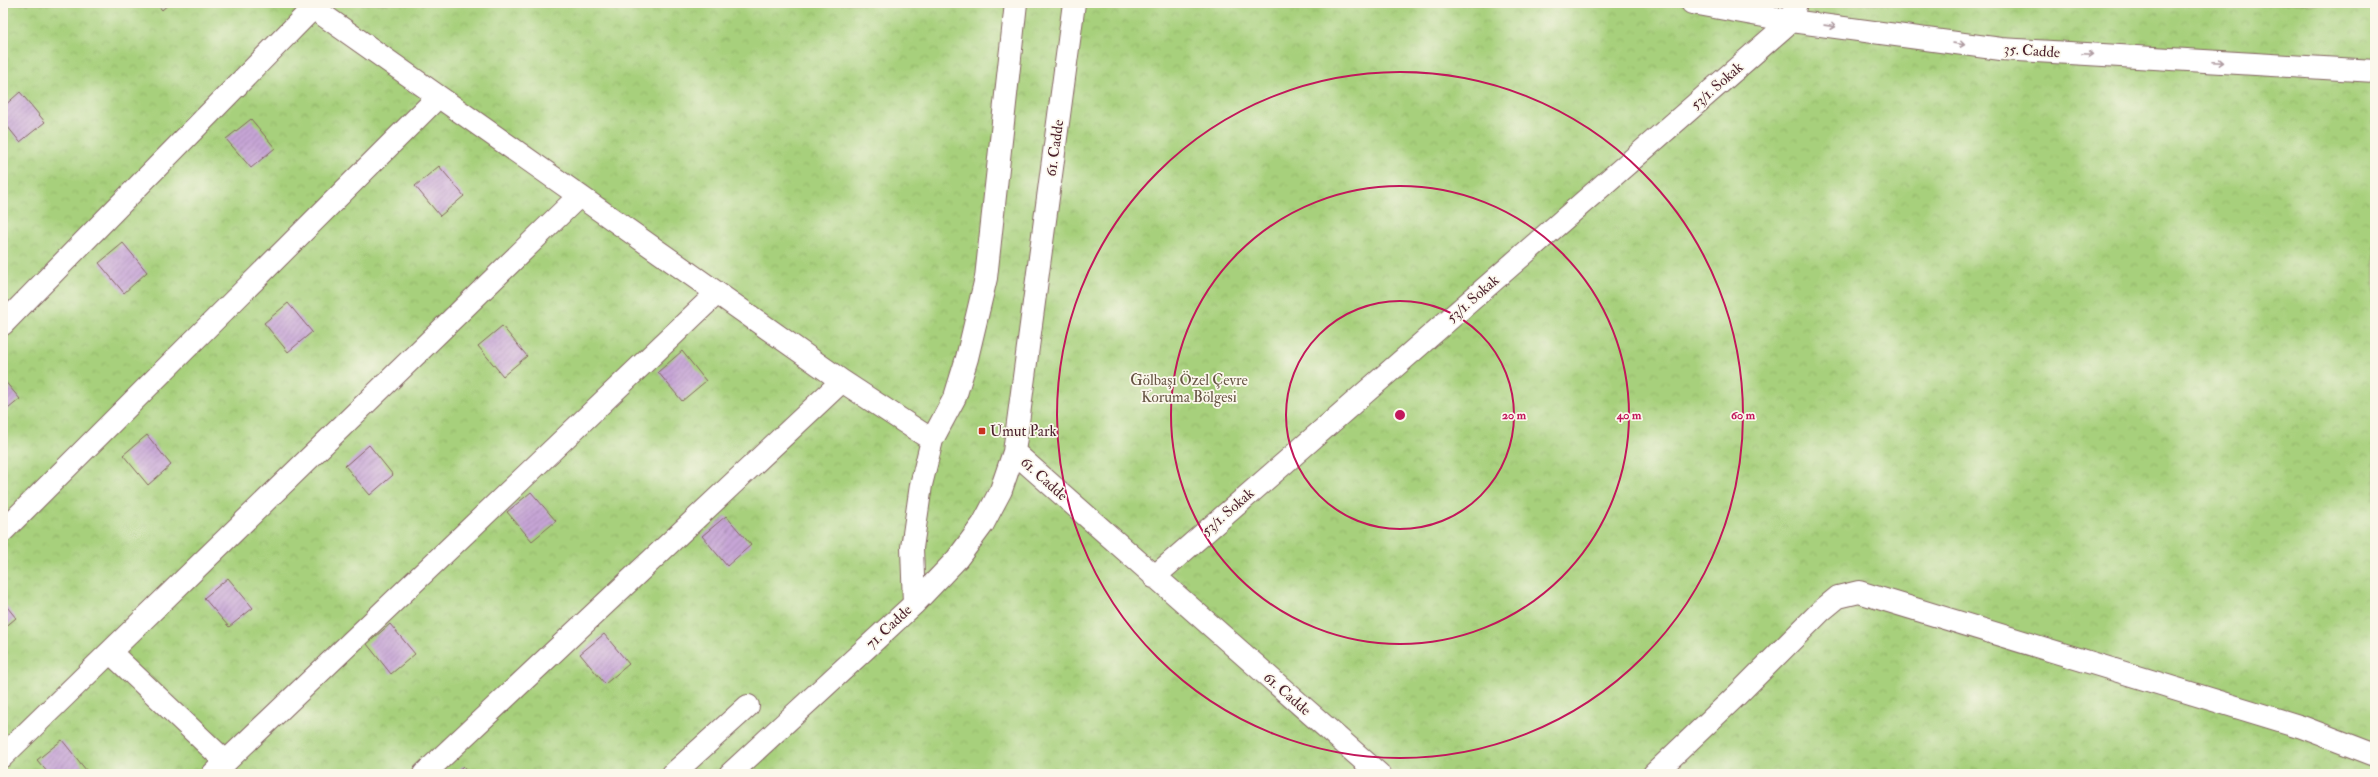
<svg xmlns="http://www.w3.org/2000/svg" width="2378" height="777" viewBox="0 0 2378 777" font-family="'IM FELL Double Pica',serif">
  <defs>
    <pattern id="park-crowns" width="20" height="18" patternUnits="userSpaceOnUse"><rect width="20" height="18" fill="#a7d07b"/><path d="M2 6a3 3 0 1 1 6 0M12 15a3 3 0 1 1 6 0" fill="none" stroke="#91b26a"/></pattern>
    <pattern id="building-hatch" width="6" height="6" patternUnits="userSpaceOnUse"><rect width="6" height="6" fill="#c6a5d5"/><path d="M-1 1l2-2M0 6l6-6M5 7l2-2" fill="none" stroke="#a386ad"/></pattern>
  </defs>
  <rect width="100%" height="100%" fill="#fbf7ec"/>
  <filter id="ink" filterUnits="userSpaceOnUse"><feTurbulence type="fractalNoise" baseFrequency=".025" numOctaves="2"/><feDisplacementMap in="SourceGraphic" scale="8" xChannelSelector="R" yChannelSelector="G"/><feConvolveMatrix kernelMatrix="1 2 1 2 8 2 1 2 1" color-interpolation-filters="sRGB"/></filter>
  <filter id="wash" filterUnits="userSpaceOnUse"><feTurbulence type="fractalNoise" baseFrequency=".012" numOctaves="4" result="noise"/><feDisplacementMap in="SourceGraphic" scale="16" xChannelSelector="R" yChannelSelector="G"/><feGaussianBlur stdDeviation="0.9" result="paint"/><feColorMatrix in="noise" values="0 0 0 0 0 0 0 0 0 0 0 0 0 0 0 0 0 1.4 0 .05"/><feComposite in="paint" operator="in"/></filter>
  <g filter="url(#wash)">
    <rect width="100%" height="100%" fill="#f1e4c8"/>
    <path fill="url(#park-crowns)" stroke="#787853" d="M3 3H2375V774H3Z"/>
    <g id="blocks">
      <path fill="url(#building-hatch)" d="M156 3H170L162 10Z
        M20 92 45 122 20 142 3 121V107Z
        M251 119 275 148 251 168 226 139Z
        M439 166 464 196 440 216 415 186Z
        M123 243 147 272 124 293 99 263Z
        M288 303 312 332 288 352 264 323Z
        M502 326 527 356 503 376 478 346Z
        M682 351 706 381 682 401 658 372Z
        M3 379 20 399 3 413Z
        M147 435 171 465 148 485 123 455Z
        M369 445 393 475 370 495 345 466Z
        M531 492 556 521 532 541 507 512Z
        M726 516 751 545 727 566 702 536Z
        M228 578 253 608 229 627 204 598Z
        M3 602 16 618 3 629Z
        M390 624 415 654 391 674 367 644Z
        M604 634 629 664 605 684 580 654Z
        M62 740 86 770 81 774H49L37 760Z
        M463 766 470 774H454Z"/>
    </g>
  </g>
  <g filter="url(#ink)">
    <use href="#blocks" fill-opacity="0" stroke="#846462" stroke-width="1"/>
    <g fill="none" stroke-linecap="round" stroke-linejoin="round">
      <g stroke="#846462" stroke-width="24">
        <path id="minor" d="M306 3 842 381 932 440 921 485 912 548 914 604
          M1692 3 1791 21 2001 49 2375 71
          M1791 21 1796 3
          M3 324 312 9
          M932 440 955 397 967 358 986 278 1016 3
          M1014 452 1379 774
          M3 531 438 97
          M1154 577 1791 21
          M110 652 226 762
          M3 756 579 196
          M213 774 717 293
          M424 774 842 381
          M673 774 748 706
          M730 774 914 604 957 559 983 524 1001 490 1014 452 1074 3
          M1654 774 1737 695 1821 611 1838 597 1859 592 2302 727 2375 755"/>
      </g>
      <use href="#minor" stroke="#fff" stroke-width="22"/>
    </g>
    <defs><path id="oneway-shaft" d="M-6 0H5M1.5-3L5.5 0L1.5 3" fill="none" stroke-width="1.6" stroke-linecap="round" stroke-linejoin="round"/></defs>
    <g stroke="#ae9aa0">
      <use href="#oneway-shaft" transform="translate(1830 26) rotate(8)"/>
      <use href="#oneway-shaft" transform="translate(1959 44) rotate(8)"/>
      <use href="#oneway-shaft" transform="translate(2088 54) rotate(3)"/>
      <use href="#oneway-shaft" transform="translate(2218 62) rotate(3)"/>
    </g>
  </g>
  <g fill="none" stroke="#c2185b" stroke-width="2">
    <circle cx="1400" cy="415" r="114"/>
    <circle cx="1400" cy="415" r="229"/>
    <circle cx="1400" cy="415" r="343"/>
  </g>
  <rect fill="#c8321e" stroke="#fbf7ec" stroke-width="1.5" x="978" y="427" width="8" height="8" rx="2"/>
  <g text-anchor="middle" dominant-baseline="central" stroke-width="3.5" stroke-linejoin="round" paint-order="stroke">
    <g font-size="15" fill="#4a1f2b" stroke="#fbf7ec">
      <text transform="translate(2032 51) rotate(4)">35. Cadde</text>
      <text transform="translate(1717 86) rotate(-41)">53/1. Sokak</text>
      <text transform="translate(1055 148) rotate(-82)">61. Cadde</text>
      <text transform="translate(1473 299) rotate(-41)">53/1. Sokak</text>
      <text transform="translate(1044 479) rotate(42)">61. Cadde</text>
      <text transform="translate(1228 512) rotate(-41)">53/1. Sokak</text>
      <text transform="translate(889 627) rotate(-43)">71. Cadde</text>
      <text transform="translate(1287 694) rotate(41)">61. Cadde</text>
    </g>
    <g font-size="15" fill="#665443" stroke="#fbf7ec">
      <text x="1189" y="380">Gölbaşı Özel Çevre<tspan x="1189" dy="17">Koruma Bölgesi</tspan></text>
    </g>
    <g font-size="15" fill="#4a1f2b" stroke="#fbf7ec" text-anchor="start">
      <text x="990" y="431">Umut Park</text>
    </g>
  </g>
  <circle cx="1400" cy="415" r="6" fill="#c2185b" stroke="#fbf7ec" stroke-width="2"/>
  <g font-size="12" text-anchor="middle" font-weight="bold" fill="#c2185b" stroke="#fbf7ec" stroke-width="3.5" stroke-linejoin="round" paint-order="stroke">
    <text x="1514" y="419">20 m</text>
    <text x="1629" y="419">40 m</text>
    <text x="1743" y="419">60 m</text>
  </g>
  <rect width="2378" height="777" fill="none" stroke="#fbf7ec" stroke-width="16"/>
</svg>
